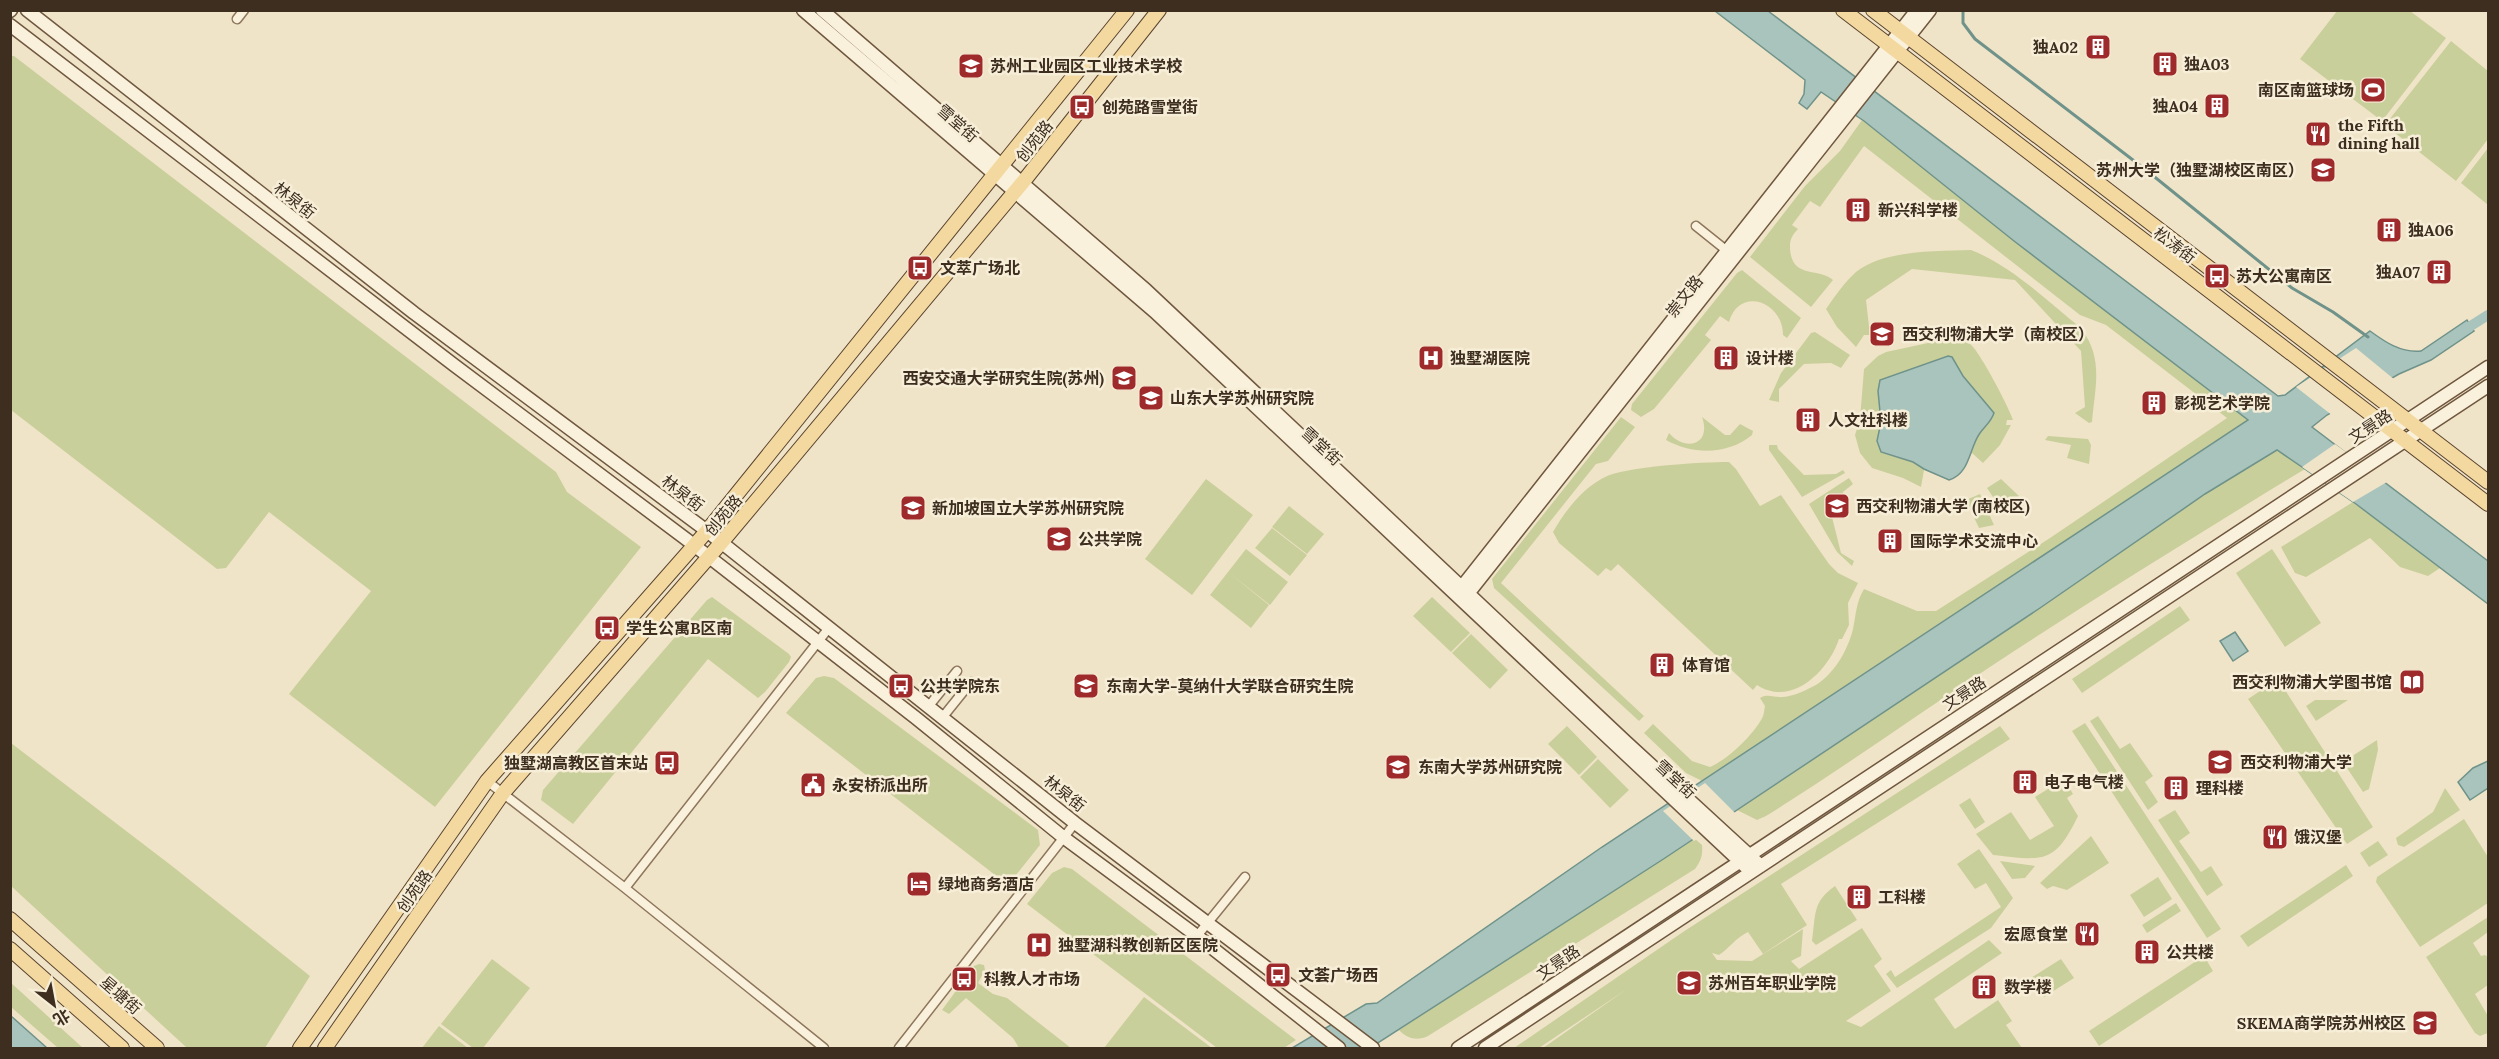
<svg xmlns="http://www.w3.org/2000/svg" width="2499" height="1059" viewBox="0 0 2499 1059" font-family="Lora,'Noto Sans SC',serif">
  <rect width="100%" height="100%" fill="#f0e4c8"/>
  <path fill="#c9cf9b" d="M2337 11H2410L2446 38 2382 121 2300 59Z
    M2451 41 2488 71V139L2456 181 2385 125Z
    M10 56H14L556 472 567 492 641 547 435 807 289 694 371 591 269 512 226 568 217 569 11 410Z
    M1862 120 2248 420 1702 781 1686 773 1644 733 1653 724 1692 761 1710 767C1727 760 1752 736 1761 720 1764 716 1764 711 1765 706L1760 698C1767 693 1775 698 1783 697 1794 696 1804 691 1814 686 1833 676 1848 650 1853 629 1856 615 1856 602 1864 589L1917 611H1936L2050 538 2227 418 2106 325 2080 315 1864 146 1820 207 1810 201 1792 225 1798 229C1793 234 1790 239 1790 246 1790 280 1819 267 1833 280L1811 307 1750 257 1805 186 1840 151Z
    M2488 148V205L2461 183Z
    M1971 250C2012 266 2047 301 2081 328 2104 359 2095 386 2092 422L2089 423 2075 413 2085 407 2081 351 2015 280 1912 269 1866 300 1870 335H1864L1856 347 1837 327 1826 309C1835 296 1844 283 1856 272 1883 250 1937 251 1971 250Z
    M1742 270 1801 318 1787 338 1783 335C1783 301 1739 286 1729 322L1720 316 1705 335 1711 340 1654 409 1641 417 1631 410 1632 404 1737 273Z
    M1815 332 1850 355 1841 368 1831 363 1804 364 1779 389V402L1769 400 1781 373 1811 333Z
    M1942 340C1952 339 1962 339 1970 344 1979 350 2010 409 2013 420H2007L2006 425H2011L2000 445 1983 463 1972 453 1960 474 1949 480 1924 470 1921 487 1903 478 1872 468 1860 453 1855 435 1860 419 1864 369 1878 356 1886 352Z
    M1621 417 1635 427 1608 461 1596 464 1501 583 1644 716 1639 721 1494 588 1492 579Z
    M1702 417 1725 435H1730L1740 424 1753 431 1752 435C1728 455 1693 455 1666 440L1669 433C1685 452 1712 445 1702 417Z
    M2048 436 2088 439 2091 445 2089 464 2067 458 2071 445 2045 440Z
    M1769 445H1777L1778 449 1804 475 1836 474 1843 470 1845 473 1802 497 1769 450Z
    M2277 450 2305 469C2200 533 2096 597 1993 665 1917 715 1843 768 1766 816L1757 820 1737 810 2040 608 2205 494Z
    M1729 462 1736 469 1760 506 1781 495 1829 564 1838 573 1858 583 1848 603 1849 625 1842 639H1839C1829 670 1792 708 1757 685L1753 690 1618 564 1611 571 1606 568 1598 576 1559 543 1553 532C1565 511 1582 489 1603 478 1625 466 1702 462 1729 462Z
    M1849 478 1853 484 1843 492 1832 517 1841 553 1854 561 1852 566 1837 552 1809 504Z
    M1206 479 1253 515 1192 595 1145 559Z
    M2001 479 2019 496 2001 509 1987 488Z
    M1980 494 1994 525 1979 528 1966 500Z
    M2353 502 2440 568 2428 576 2400 567 2370 538 2306 577 2295 573 2281 547Z
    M1289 506 1324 534 1307 554 1272 527Z
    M1272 528 1307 555 1290 576 1255 548Z
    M1246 549 1288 582 1270 605 1228 572Z
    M2272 549 2321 623 2285 647 2236 573Z
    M1228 572 1269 605 1251 628 1210 595Z
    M712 597 789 654 791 657 789 662 765 692 758 698 708 659 573 824 541 800 543 790 707 600Z
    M1432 597 1470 633 1451 652 1413 616Z
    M2180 606 2190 620 2082 693 2072 679Z
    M1471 634 1508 670 1490 689 1452 653Z
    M824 676 834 678 1038 830 1040 845 1008 885 786 713 816 678Z
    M2278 679 2373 827 2347 844 2248 699Z
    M2315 700H2348L2316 721 2306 706Z
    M2098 716 2120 749 2130 743 2153 776 2145 782 2158 802 2148 810 2090 721Z
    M2085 723 2221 929 2207 938 2072 731Z
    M1567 726 1597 757 1579 775 1548 744Z
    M2000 726 2010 739 1781 884 1807 925 1763 954 1748 932C1734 939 1731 947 1719 955L1712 953 1717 960 1752 961 1803 929 1801 956 1791 961 1799 969 1862 928 1882 959 1874 966 1891 991 1846 1021 1861 1027 1989 940 2002 953 1934 999 1955 1029 1998 1000 2012 1021 2006 1025 2022 1048H1543L1627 989 1539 1048H1514L1683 932Z
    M2377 740 2378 750 2369 789 2363 792 2343 762Z
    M11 743 172 866 310 976 265 1048H187L11 886Z
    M1598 759 1629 790 1610 808 1580 777Z
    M2064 779 2073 794 2067 798 2078 816C2054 866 2042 860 1993 855L1976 834 2011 812 2030 840 2054 826 2035 797Z
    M2445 788 2460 810 2404 847 2398 845 2396 838 2433 812Z
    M1970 798 1985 822 1975 829 1959 805Z
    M2175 810 2190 833 2179 841 2201 872 2211 866 2223 885 2207 896 2158 820Z
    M2464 819 2488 857V903L2420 947 2376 882 2377 877Z
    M2091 836 2109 863 2067 890 2053 886 2047 889 2040 883Z
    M1694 838 1702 845C1703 855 1701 861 1695 869L1428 1036C1418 1041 1407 1039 1399 1030Z
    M2378 841 2388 855 2369 867 2360 853Z
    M1979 849 2013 898 1991 928 1897 988 1886 974 1891 970 1895 977 2001 907 1986 883 1975 889 1957 864Z
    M2000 861 2035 866 2025 878 2012 879Z
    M2346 865 2353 876 2248 947 2240 936Z
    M1064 867 1072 869 1296 1040 1284 1048H1217L1027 904 1052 873Z
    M2158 877 2172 899 2144 917 2130 895Z
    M1835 886 1857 920 1816 945 1812 941C1816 915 1812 902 1835 886Z
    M2176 903 2181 911 2147 933 2142 925Z
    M2488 917V932L2473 943 2481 956 2485 955 2488 957V985L2475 994 2488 1016V1033L2480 1036 2475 1033 2426 957Z
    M2204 956 2213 971 2099 1046 2089 1031Z
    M492 959 530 988 483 1048H473L441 1024Z
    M2061 959 2074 978 2044 997 2031 978Z
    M979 964 984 965 985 970 978 983 993 994 1007 998 1071 1048H1019L1013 1038 966 998 949 1014 942 1010 974 966Z
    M10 982 83 1048H58L11 1007Z
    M1144 997 1212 1048H1104Z
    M439 1026 468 1048H422Z"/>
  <path fill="#a9c4bc" stroke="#6f938a" stroke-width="1.5" d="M1715 11H1768L2278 396 2285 395 2370 331C2385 342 2401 353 2421 351L2467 320 2474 331 2431 360 2399 374 2327 415 2312 427 2488 561V604L2356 504 2277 450 2205 494 2040 608 1665 858 1370 1048H1292L1366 1004 1377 1003 1602 847 2248 420 2014 241 1864 121 1821 92 1807 109 1799 103 1804 94 1805 80Z
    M1948 356 1952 357 1963 376 1994 413C1991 422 1985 426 1980 433 1969 448 1970 474 1949 480L1924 469 1913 462 1881 452 1877 441 1881 422 1878 391 1880 380Z
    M2235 632 2248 651 2233 661 2220 641Z
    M2488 761V788L2470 800 2458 782 2473 768Z
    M11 1016 47 1048H11Z"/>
  <path fill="#f0e4c8" d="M2356 348 2395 380 2333 416 2296 387Z
    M2335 444 2387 482 2353 502 2302 467Z
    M1705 783 1736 814 1694 841 1663 811Z"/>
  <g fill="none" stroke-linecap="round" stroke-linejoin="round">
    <path stroke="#6f938a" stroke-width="3" d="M1963 10V23L1975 39 2146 170 2292 288 2333 312 2368 337"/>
    <path stroke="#a9c4bc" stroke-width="10" d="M2458 334 2488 315"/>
    <g stroke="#8d765c" stroke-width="11">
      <path id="street" d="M237 19 244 10
        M1696 226 1731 254
        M928 707 957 671
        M942 718 971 682
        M487 781 625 888 824 1048
        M625 888 828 629
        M1197 936 1245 877
        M899 1048 1075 823"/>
    </g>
    <g stroke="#6f573f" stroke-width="15">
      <path id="secondary" d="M27 10 414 313 707 531 1075 823 1373 1048
        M803 10 1155 312 1751 872
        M822 10 1146 290 1625 741 1761 866
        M10 11 11 10
        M10 25 454 365 686 539 916 718 1063 837 1197 936 1339 1048
        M1457 593 1917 10
        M1463 600 1930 10
        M1458 1048 2488 367
        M1485 1048 2488 386"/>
    </g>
    <g stroke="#5b4430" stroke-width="16">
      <path id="primary" d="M1843 10 2488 504
        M1873 10 2488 482
        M10 919 157 1048
        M10 949 122 1048
        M300 1048 487 781 707 531 1127 10
        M325 1048 503 793 721 543 1023 182 1159 10"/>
    </g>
    <use href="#street" stroke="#faf1dc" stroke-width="8"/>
    <use href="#secondary" stroke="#faf1dc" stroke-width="12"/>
    <use href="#primary" stroke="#f3d9a0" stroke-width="14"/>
  </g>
  <defs>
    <g id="building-square" transform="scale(1.35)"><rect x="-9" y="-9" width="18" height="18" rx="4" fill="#9e2a2b" stroke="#f7eed8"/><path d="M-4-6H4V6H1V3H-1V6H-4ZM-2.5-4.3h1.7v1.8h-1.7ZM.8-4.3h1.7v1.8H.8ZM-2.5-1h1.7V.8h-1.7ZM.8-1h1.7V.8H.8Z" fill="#fff"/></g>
    <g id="school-square" transform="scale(1.35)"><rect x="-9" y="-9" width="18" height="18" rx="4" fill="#9e2a2b" stroke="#f7eed8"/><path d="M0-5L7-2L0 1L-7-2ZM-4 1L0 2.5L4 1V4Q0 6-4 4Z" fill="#fff"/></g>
    <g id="stadium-square" transform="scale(1.35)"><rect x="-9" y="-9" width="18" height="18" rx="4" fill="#9e2a2b" stroke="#f7eed8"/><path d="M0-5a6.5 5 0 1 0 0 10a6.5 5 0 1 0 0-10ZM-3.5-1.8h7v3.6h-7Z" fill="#fff"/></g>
    <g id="bus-square" transform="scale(1.35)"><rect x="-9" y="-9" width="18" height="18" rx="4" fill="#9e2a2b" stroke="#f7eed8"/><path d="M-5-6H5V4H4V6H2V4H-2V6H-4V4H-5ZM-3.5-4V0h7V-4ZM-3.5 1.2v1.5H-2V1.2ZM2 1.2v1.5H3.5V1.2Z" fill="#fff"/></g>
    <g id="restaurant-square" transform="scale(1.35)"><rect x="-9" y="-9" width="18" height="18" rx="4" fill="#9e2a2b" stroke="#f7eed8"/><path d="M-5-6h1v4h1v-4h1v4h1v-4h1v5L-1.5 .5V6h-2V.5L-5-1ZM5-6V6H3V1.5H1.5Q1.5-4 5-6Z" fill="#fff"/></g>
    <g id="university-square" transform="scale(1.35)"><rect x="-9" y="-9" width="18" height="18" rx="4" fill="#9e2a2b" stroke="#f7eed8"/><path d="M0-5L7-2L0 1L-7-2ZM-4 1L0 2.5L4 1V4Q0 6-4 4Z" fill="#fff"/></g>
    <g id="hospital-square" transform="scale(1.35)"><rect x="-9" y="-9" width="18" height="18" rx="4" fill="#9e2a2b" stroke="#f7eed8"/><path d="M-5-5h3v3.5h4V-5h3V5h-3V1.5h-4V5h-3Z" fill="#fff"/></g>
    <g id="library-square" transform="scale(1.35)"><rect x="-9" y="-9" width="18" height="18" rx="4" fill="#9e2a2b" stroke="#f7eed8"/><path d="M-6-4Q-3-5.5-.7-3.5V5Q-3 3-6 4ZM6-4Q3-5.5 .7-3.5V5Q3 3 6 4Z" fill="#fff"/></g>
    <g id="civic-square" transform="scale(1.35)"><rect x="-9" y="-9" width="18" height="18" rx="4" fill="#9e2a2b" stroke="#f7eed8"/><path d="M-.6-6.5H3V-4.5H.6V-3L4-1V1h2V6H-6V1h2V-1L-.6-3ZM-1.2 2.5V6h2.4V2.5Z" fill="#fff"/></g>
    <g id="hotel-square" transform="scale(1.35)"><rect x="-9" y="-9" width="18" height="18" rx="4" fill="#9e2a2b" stroke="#f7eed8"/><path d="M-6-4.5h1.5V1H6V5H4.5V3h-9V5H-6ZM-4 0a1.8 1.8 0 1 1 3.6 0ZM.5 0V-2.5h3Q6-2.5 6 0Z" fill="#fff"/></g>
  </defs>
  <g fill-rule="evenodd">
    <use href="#building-square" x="2098" y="47"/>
    <use href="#building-square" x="2165" y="64"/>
    <use href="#school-square" x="971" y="66"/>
    <use href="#stadium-square" x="2373" y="90"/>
    <use href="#building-square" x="2217" y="106"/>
    <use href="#bus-square" x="1082" y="107"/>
    <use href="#restaurant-square" x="2318" y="134"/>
    <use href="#university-square" x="2323" y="170"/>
    <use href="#building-square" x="1858" y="210"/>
    <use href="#building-square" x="2389" y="230"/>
    <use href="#bus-square" x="920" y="268"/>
    <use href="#building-square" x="2439" y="272"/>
    <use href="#bus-square" x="2217" y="276"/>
    <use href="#school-square" x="1882" y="334"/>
    <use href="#hospital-square" x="1431" y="358"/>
    <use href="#building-square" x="1726" y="358"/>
    <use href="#university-square" x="1124" y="378"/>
    <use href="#university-square" x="1151" y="398"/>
    <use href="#building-square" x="2154" y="403"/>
    <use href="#building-square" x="1808" y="420"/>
    <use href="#university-square" x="1837" y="506"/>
    <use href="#university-square" x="913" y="508"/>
    <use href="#university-square" x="1059" y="539"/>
    <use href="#building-square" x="1890" y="541"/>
    <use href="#bus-square" x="607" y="628"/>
    <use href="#building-square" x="1662" y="665"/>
    <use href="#library-square" x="2412" y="682"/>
    <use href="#bus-square" x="901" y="686"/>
    <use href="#university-square" x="1086" y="686"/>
    <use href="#university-square" x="2220" y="762"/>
    <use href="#bus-square" x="667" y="763"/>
    <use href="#university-square" x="1398" y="767"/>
    <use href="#building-square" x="2025" y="782"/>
    <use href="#civic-square" x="813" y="785"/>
    <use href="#building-square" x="2176" y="788"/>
    <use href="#restaurant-square" x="2275" y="837"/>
    <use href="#hotel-square" x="919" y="884"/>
    <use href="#building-square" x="1859" y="897"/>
    <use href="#restaurant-square" x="2087" y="934"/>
    <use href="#hospital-square" x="1039" y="945"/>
    <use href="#building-square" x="2147" y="952"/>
    <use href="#bus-square" x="1278" y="975"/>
    <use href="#bus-square" x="964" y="979"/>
    <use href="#university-square" x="1689" y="983"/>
    <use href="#building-square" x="1984" y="987"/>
    <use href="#university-square" x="2425" y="1023"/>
  </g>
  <g text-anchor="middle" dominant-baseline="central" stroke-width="5" stroke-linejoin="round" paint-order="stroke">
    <g font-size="16" font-weight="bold" fill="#3d2e20" stroke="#f7eed8" text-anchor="start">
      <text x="2078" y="47" text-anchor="end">独A02</text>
      <text x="2184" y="64">独A03</text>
      <text x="990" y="66">苏州工业园区工业技术学校</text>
      <text x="2354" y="90" text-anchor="end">南区南篮球场</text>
      <text x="2198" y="106" text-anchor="end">独A04</text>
      <text x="1102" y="107">创苑路雪堂街</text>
      <text x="2338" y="125">the Fifth<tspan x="2338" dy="18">dining hall</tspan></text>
      <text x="2304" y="170" text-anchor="end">苏州大学（独墅湖校区南区）</text>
      <text x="1878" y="210">新兴科学楼</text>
      <text x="2408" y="230">独A06</text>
      <text x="940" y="268">文萃广场北</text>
      <text x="2420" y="272" text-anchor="end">独A07</text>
      <text x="2236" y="276">苏大公寓南区</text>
      <text x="1902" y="334">西交利物浦大学（南校区）</text>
      <text x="1450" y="358">独墅湖医院</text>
      <text x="1746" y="358">设计楼</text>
      <text x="1104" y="378" text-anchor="end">西安交通大学研究生院(苏州)</text>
      <text x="1170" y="398">山东大学苏州研究院</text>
      <text x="2174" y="403">影视艺术学院</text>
      <text x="1828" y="420">人文社科楼</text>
      <text x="1856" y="506">西交利物浦大学 (南校区)</text>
      <text x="932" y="508">新加坡国立大学苏州研究院</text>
      <text x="1078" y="539">公共学院</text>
      <text x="1910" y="541">国际学术交流中心</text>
      <text x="626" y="628">学生公寓B区南</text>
      <text x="1682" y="665">体育馆</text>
      <text x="2392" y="682" text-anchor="end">西交利物浦大学图书馆</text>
      <text x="920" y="686">公共学院东</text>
      <text x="1106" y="686">东南大学-莫纳什大学联合研究生院</text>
      <text x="2240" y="762">西交利物浦大学</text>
      <text x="648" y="763" text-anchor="end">独墅湖高教区首末站</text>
      <text x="1418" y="767">东南大学苏州研究院</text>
      <text x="2044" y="782">电子电气楼</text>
      <text x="832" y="785">永安桥派出所</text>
      <text x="2196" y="788">理科楼</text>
      <text x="2294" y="837">饿汉堡</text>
      <text x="938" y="884">绿地商务酒店</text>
      <text x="1878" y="897">工科楼</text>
      <text x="2068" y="934" text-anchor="end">宏愿食堂</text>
      <text x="1058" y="945">独墅湖科教创新区医院</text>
      <text x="2166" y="952">公共楼</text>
      <text x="1298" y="975">文荟广场西</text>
      <text x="984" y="979">科教人才市场</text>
      <text x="1708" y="983">苏州百年职业学院</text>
      <text x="2004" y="987">数学楼</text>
      <text x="2406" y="1023" text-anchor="end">SKEMA商学院苏州校区</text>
    </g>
    <g font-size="16" fill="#3d2e20" stroke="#f7eed8">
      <text transform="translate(958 123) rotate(41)">雪堂街</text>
      <text transform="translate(1034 141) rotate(-52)">创苑路</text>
      <text transform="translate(295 200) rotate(38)">林泉街</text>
      <text transform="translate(2175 245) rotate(37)">松涛街</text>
      <text transform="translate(1684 296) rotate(-52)">崇文路</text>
      <text transform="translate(2370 426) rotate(-33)">文景路</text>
      <text transform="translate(1322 446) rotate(43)">雪堂街</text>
      <text transform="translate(683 493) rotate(37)">林泉街</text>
      <text transform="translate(723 515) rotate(-50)">创苑路</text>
      <text transform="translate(1964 693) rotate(-33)">文景路</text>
      <text transform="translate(1676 779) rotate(43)">雪堂街</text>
      <text transform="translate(1065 793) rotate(38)">林泉街</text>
      <text transform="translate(414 891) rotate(-55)">创苑路</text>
      <text transform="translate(1558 962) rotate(-34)">文景路</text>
      <text transform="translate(121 995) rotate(41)">星塘街</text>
    </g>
  </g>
  <rect width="2499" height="1059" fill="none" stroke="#3d2e20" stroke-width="24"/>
  <g transform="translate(54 1005) rotate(149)" stroke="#f7eed8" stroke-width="4.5" paint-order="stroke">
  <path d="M0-4.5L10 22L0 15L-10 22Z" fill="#3d2e20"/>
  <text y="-9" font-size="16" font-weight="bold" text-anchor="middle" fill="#3d2e20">北</text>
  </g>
</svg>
